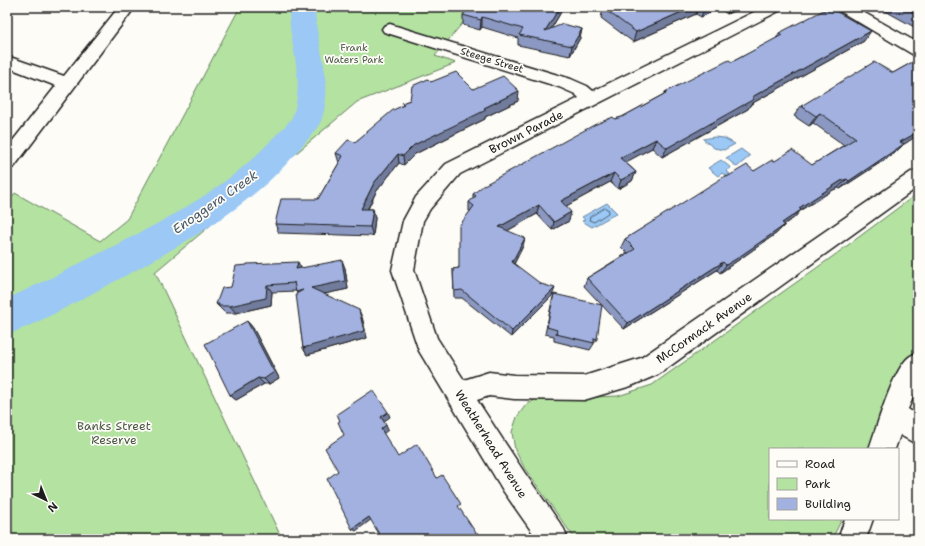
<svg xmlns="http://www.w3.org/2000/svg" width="925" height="546" viewBox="0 0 925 546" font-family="'Shantell Sans',sans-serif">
  <rect width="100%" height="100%" fill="#fdfcf7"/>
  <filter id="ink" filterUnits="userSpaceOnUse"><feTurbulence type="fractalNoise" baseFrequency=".025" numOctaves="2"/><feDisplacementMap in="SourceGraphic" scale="8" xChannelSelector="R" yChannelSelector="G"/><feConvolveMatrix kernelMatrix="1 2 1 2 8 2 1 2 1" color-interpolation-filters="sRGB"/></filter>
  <g filter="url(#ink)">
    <path fill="#b3e2a1" stroke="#687f5e" d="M240 7H476L435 56 456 63 357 102 155 272 282 539H7V203L15 193 100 241 127 219Z
      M918 193V348L902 364 887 394 879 415 869 449H770V519H842L832 539H575L525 469 515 450 512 432 517 417 525 406 536 399 549 396 570 398 618 396 652 385 832 257Z"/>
    <path fill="#9bc8f5" stroke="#68839e" d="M714 137 724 138 735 144 724 150 714 148 703 139Z
      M741 149 750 156 737 167 726 158Z
      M721 160 731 168 726 171 730 174 726 176 722 173 718 176 708 168Z
      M607 203 617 213 592 227 582 221 585 220 582 217Z"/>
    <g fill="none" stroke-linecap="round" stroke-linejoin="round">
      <path stroke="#4f6173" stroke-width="1" d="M605 208 609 210 608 213 594 222 589 220 590 217Z"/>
      <path fill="#9bc8f5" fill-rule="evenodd" d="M289 7H315C315 46 335 76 322 118 319 128 310 137 303 145 252 208 180 246 110 284 76 302 43 321 7 335V299C39 284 71 268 102 252 164 221 229 188 275 136 281 130 290 123 293 115 306 75 288 45 289 7Z"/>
      <g stroke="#1c1c1c" stroke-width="3">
        <path id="minor" d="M119 7H135L14 167 7 169V148L56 86 7 67V56L64 76Z
          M764 7H784L781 10 460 174 430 209 423 221 414 270 437 338 464 380 489 372 514 375 584 376 641 358 911 172 918 170V187L659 374 631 386 584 400 514 399 489 396 477 400 524 472 564 529 568 539H537L504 492 419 351 392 270 403 221 416 197 446 164 579 98 575 94 559 87 384 32 382 29 384 26 390 24 396 26 571 79 587 86 593 91Z
          M835 7H854L918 43V55L912 54 838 10Z
          M918 353V386L908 409 918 416V445L900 435 895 449H869C877 427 892 371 909 357 911 355 915 354 918 353Z
          M845 519H873L866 539H838Z"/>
      </g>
      <use href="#minor" fill="#fdfcf7" fill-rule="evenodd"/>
    </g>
    <path fill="#8b98c1" stroke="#1c1c1c" d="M469 7H562L561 12 551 29H582L580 38 570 56 518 45V38L482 27 480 30 463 25V15Z
      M606 7H742L727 14 719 8 701 17 696 14 633 42 601 18 603 8Z
      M878 7H918V29Z
      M779 33 864 41 751 104 748 109 662 157 652 148 625 162 636 172 632 181 618 189 610 182 566 206 569 221 552 230 537 214 507 231 523 246 514 264 552 296 511 337 462 298H454L453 269 459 268 470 211H469V202L473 199V194L615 119 622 117 664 94 665 92 732 62 776 39Z
      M918 59V135L904 144 895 153 840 189 838 188 833 190 801 210 794 218 784 224 785 225 777 233 720 273 717 270 624 329 584 286 587 278 627 253 621 247 625 239 727 177 754 171 775 161 812 165 844 145 813 123 809 126 794 116 801 106 893 73Z
      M431 82 473 89 518 101 485 117V119L415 154 404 165 399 163 376 192 368 209H373L375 218 373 236 279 233 275 224 318 199 339 163 336 153 355 142 403 105 402 103 410 100Z
      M301 268H345L348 289 323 294 362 317 367 338 307 355 303 348 297 293 296 291 272 292 271 305 236 313H225L216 304 231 287Z
      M554 294 597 339 590 350 554 341V336L545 334 552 301Z
      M247 321 253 328 279 378 269 384H264L236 400 230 395Z
      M918 534V539H917L916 537Z"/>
    <path fill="#717c9d" stroke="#1c1c1c" d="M560 7H562L561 12 544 41 545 31Z
      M693 7H699L696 14 633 42 636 32Z
      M705 7H719V8L701 17Z
      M730 7H742L727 14Z
      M482 17V27L480 30 481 20Z
      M582 29 580 38 570 56 572 46Z
      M871 31 864 41 751 104 748 109 662 157 667 148 752 97Z
      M519 91 518 101 485 117V119L415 154 404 165 403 156 414 145 484 108Z
      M820 113 813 123 809 126 816 116Z
      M918 132V135L906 143 891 151 900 142Z
      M656 139 652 148 617 167 620 158Z
      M904 144 895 153 840 189 849 181Z
      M398 154 399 163 376 192 363 218 361 209 374 183Z
      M636 172 632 181 618 189 621 180Z
      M614 173 610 182 559 210 561 201Z
      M847 179 838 188 833 190 791 216 799 208 841 181Z
      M539 205 537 214 498 236 499 227Z
      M373 209 375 218 373 236 370 227Z
      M801 210 794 218 774 231 782 223Z
      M571 212 569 221 552 230 554 222Z
      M785 225 777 233 720 273 726 265Z
      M525 238 523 246 511 270 512 262Z
      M342 260 345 268 348 289 315 296 311 288Z
      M298 262 302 270 296 269Z
      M723 262 717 270 624 329 628 323Z
      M267 285 272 292 271 305 236 313 230 306Z
      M555 288 552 296 511 337 512 331Z
      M359 310 362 317 367 338 307 355 303 348Z
      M247 321 253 328 279 378 269 384 264 379Z
      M258 378 264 384 236 400 230 395Z
      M388 412 390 417 383 422 381 417Z
      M386 425 388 430 383 434 381 429Z
      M369 517 372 519 356 531 352 529Z"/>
    <path fill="#a2b1e0" stroke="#1c1c1c" d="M469 7H560L545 31 563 24 582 29 572 46 519 35 523 29 482 17 481 20 463 15Z
      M606 7H693L636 32 603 8Z
      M904 7H918V15Z
      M830 8 871 31 752 97 754 99 667 148 656 139 620 158 636 172 621 180 614 173 561 201 571 212 554 222 539 205 499 227 525 238 512 262 541 284 555 288 512 331 462 290 454 291 453 269 459 268V226L474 206 469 202 476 196 473 194 484 185 594 125 613 117 615 119 622 117 666 93 665 92 729 60 732 62 782 35 779 33 822 11Z
      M918 59V132L900 142 904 144 849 181 847 179 841 181 799 208 801 210 782 223 785 225 736 259 726 265 723 262 628 323 587 278 635 249 625 239 725 176 727 177 747 165 754 171 772 160 775 161 792 150 812 165 856 138 820 113 816 116 801 106 874 62 893 73Z
      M456 72 473 89 503 76 519 91 484 108 486 110 414 145 403 156 398 154 374 183 361 209H373L370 227 275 224 281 199H318L343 156 336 153 348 140 355 142 393 110 404 105 402 103 410 100 412 86 428 79 431 82Z
      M342 260 345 281 311 288 359 310 364 331 303 348 296 294 303 290 296 292 294 282V283L267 285 266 298 230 306H218L219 304H216L222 288 231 287 236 266 247 265V264L298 262 296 269Z
      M554 294 602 305 597 339 594 338V343L556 334 557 330 547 327Z
      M247 321 274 372 264 379 258 378 230 395 205 344Z
      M373 390 388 412 381 417 386 425 381 429 398 457 417 444 437 478 442 475 461 504 458 506 480 539H382L369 517 352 529 327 479 338 471 325 448 344 435 338 422 340 421 337 414Z"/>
  </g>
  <g text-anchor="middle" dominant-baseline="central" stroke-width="3.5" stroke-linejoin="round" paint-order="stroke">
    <g font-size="10" fill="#495744" stroke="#fdfcf7">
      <text x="354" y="47">Frank<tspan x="354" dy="12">Waters Park</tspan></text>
    </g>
    <g font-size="10" fill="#1c1c1c" stroke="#fdfcf7">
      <text transform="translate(492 60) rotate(17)">Steege Street</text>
    </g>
    <g font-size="12" fill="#1c1c1c" stroke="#fdfcf7">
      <text transform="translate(526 132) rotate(-27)">Brown Parade</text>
      <text transform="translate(704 328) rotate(-35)">McCormack Avenue</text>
      <text transform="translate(491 444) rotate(58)">Weatherhead Avenue</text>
    </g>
    <g font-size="12" fill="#495744" stroke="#fdfcf7">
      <text x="114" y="426">Banks Street<tspan x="114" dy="14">Reserve</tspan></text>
    </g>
    <g font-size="13" font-style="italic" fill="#485868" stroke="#fdfcf7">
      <text transform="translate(215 202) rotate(-35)">Enoggera Creek</text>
    </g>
  </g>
  <rect width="925" height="546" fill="none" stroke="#fdfcf7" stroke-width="24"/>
  <rect x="12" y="12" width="901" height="522" fill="none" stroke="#1c1c1c" stroke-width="1.5" filter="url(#ink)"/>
  <rect x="769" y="448" width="130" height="72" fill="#fdfcf7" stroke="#a3a29f"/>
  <rect x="777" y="461" width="20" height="6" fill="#fdfcf7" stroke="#a3a29f"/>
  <text x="805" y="468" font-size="12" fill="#1c1c1c">Road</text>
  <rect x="777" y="478" width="20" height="12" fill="#b3e2a1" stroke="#a3a29f"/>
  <text x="805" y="488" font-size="12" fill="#1c1c1c">Park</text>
  <rect x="777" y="498" width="20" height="12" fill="#a2b1e0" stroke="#a3a29f"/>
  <text x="805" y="508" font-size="12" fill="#1c1c1c">Building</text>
  <g transform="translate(46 500) rotate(137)" stroke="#fdfcf7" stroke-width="3" paint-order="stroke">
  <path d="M0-3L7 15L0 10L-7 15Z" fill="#1c1c1c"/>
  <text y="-6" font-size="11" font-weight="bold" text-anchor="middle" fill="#1c1c1c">N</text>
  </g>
</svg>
